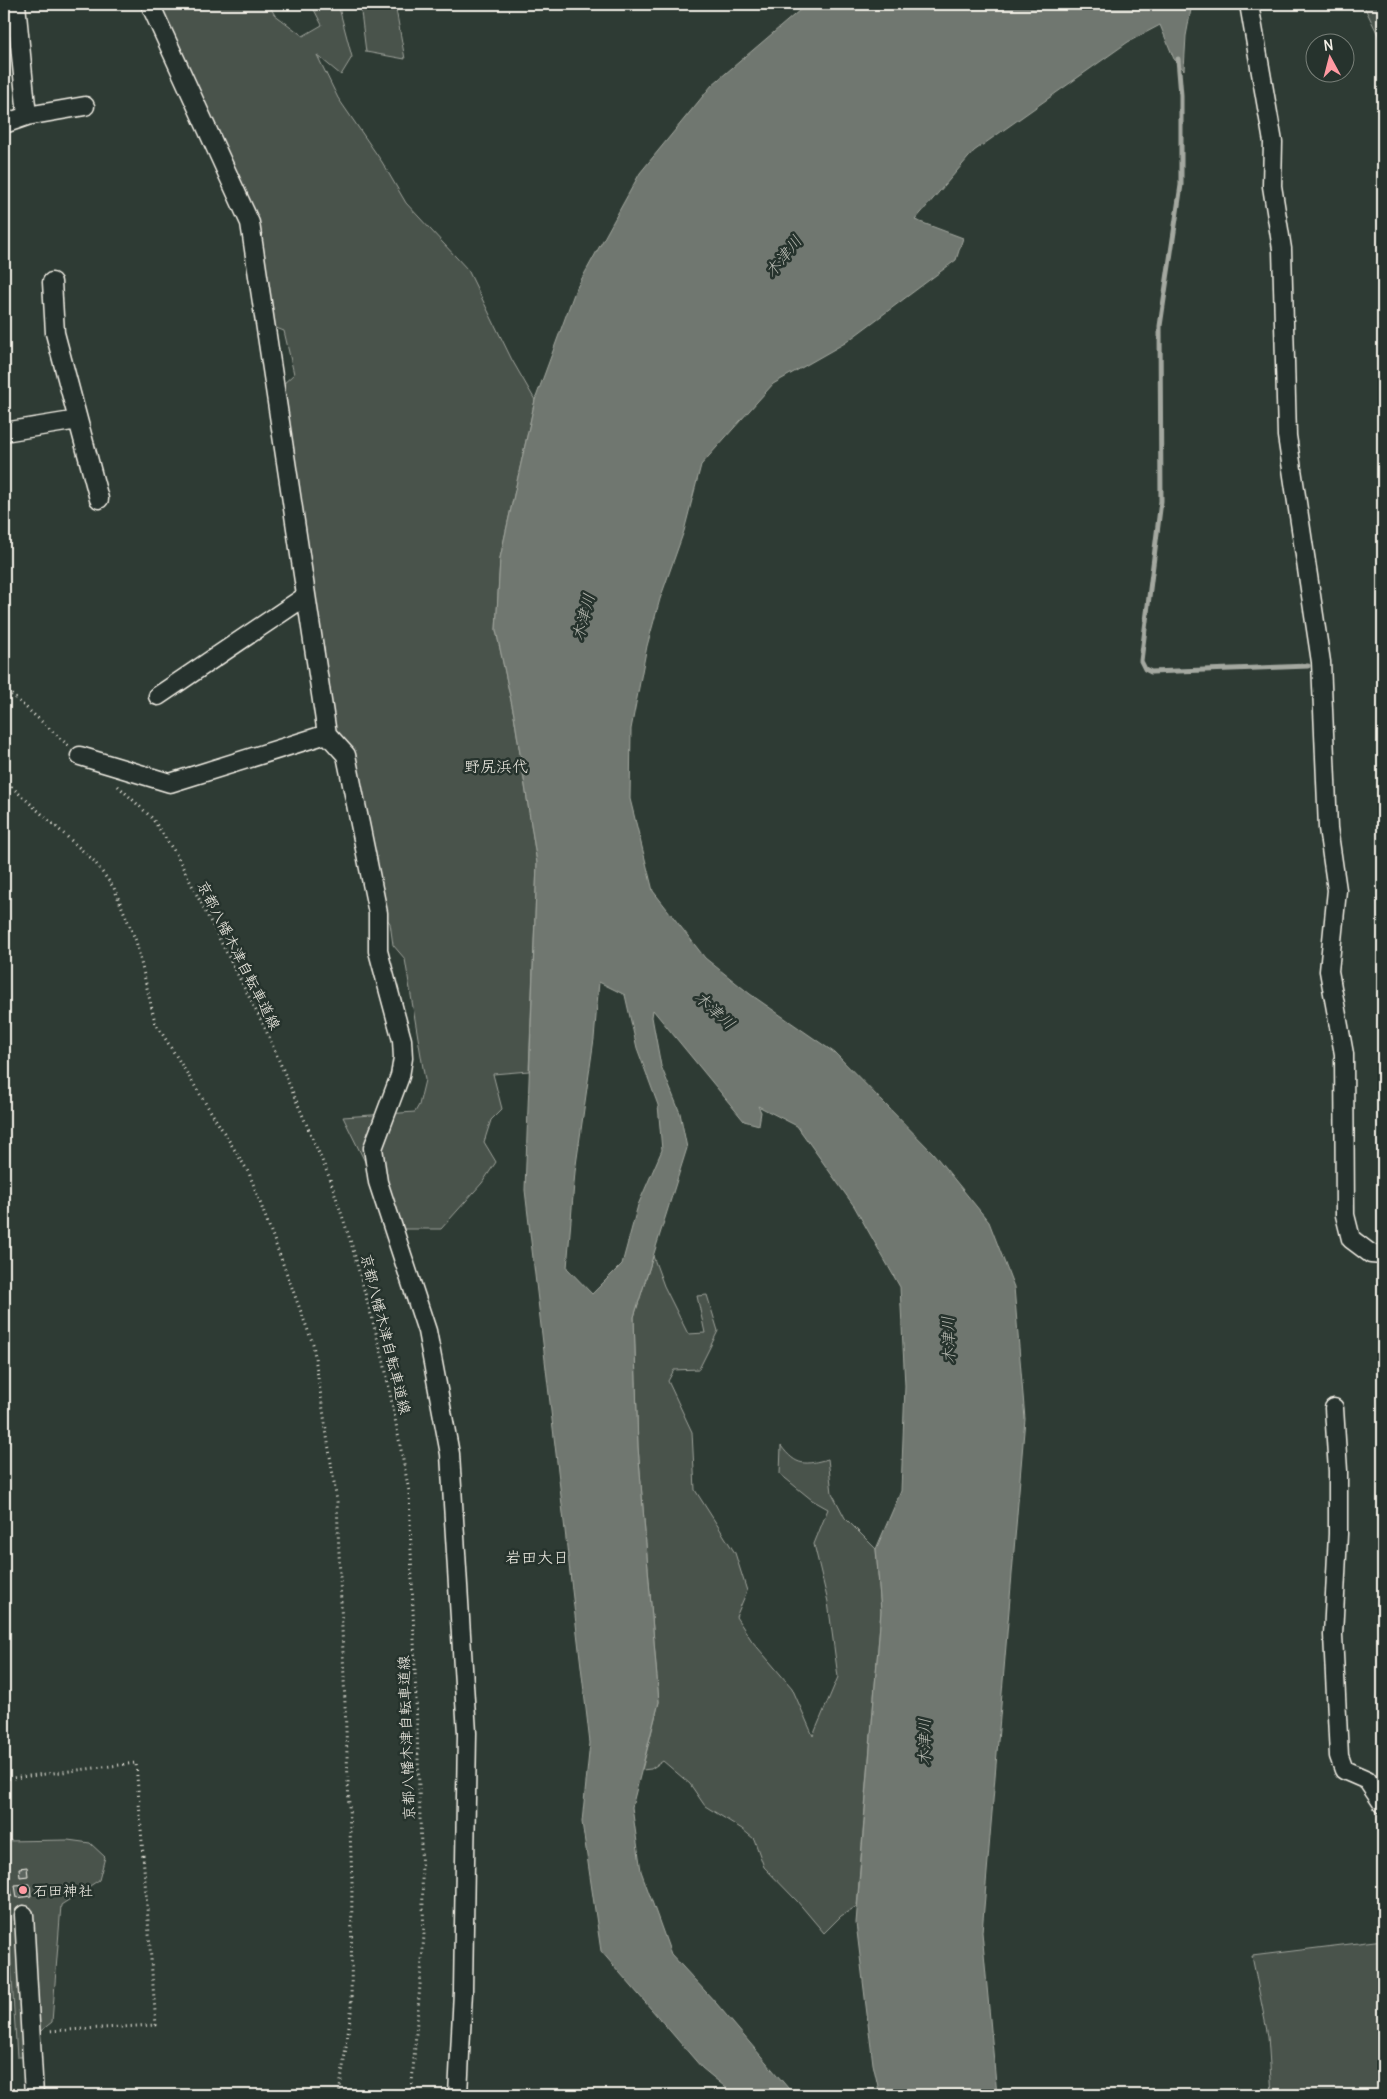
<svg xmlns="http://www.w3.org/2000/svg" width="1387" height="2099" viewBox="0 0 1387 2099" font-family="Delius,'Klee One',sans-serif">
  <rect width="100%" height="100%" fill="#2e3b34"/>
  <filter id="ink" filterUnits="userSpaceOnUse"><feTurbulence type="fractalNoise" baseFrequency=".02" numOctaves="2"/><feDisplacementMap in="SourceGraphic" scale="10" xChannelSelector="R" yChannelSelector="G"/><feConvolveMatrix kernelMatrix="1 2 1 2 8 2 1 2 1" color-interpolation-filters="sRGB"/></filter>
  <g filter="url(#ink)">
    <path fill="#48524c" stroke="#9ea29a" d="M156 4H269L274 14 303 36 322 25 311 4H338L352 57 341 75 317 55 338 98 382 162 406 203 468 270 512 360 535 400 500 558 496 630 514 715 537 863 529 1071 493 1074 502 1109 491 1120 484 1142 496 1162 482 1183 441 1229H398L343 1117 415 1112 419 1105 425 1080 405 959 393 945 390 923 371 898 356 777 333 741 281 386 294 374 284 331 271 326 257 220Z
      M360 4H395L405 59 366 52Z
      M1363 4H1383V45Z
      M653 1256 664 1286 688 1334 705 1333 697 1296 707 1295 718 1331 699 1369 674 1370 668 1381 692 1432 695 1490 735 1553 747 1591 736 1617 752 1641 792 1688 813 1736 838 1677 828 1602 814 1544 828 1509 812 1500 780 1474 781 1446C797 1467 805 1465 828 1459L832 1493 845 1518 876 1549 881 1611 857 1906 841 1916 824 1933 797 1901 764 1867 754 1839 742 1829 705 1806 690 1784 663 1761 651 1769 642 1770 659 1702 638 1447 634 1317Z
      M68 1840 90 1843 105 1857 99 1880 61 1905 52 2022 37 2034 27 2057H17L9 1933 4 1921V1841Z
      M1383 1940V2095H1272L1268 2036 1252 1956Z"/>
    <path fill="#6f7770" stroke="#a4a8a0" fill-rule="evenodd" d="M807 4H1192L1186 36 1184 70 1174 59 1160 25 1128 42 974 151 915 220 963 238 956 260 845 343 773 384 701 465 684 531 660 599 647 646 631 729 630 799 653 891 705 958 750 994 835 1053 933 1153 989 1222 1014 1287 1025 1419 982 1932 997 2095H880L873 2064 856 1923 881 1611 876 1549 901 1491 905 1386 900 1287 854 1206 797 1126 758 1106 761 1112 759 1125 744 1121 653 1010 652 1017 661 1066 680 1113 687 1148 634 1317 638 1447 659 1702 632 1807 641 1871 671 1954 716 2003 794 2095H735L702 2068 601 1951 582 1822 590 1743 525 1190 537 863 514 715 496 630 500 558 535 400 575 291 640 173 712 85ZM599 982 625 995 637 1048 658 1105 662 1150 638 1205 622 1264 592 1294 567 1268 575 1172 594 1039Z"/>
    <g fill="none" stroke-linecap="round" stroke-linejoin="round">
      <path stroke="#a4a8a0" stroke-width="5" d="M1178 59 1181 95V185L1160 326 1161 501 1141 661 1145 669 1151 672 1308 666"/>
    </g>
    <path fill="#5c655e" stroke="#f4f1e8" d="M27 1867 28 1876 20 1877 19 1868Z
      M30 1884 31 1896 17 1898 15 1885Z
      M10 1886 12 1896 4 1897V1887Z"/>
    <g fill="none" stroke-linecap="round" stroke-linejoin="round">
      <g stroke="#f4f1e8" stroke-width="21">
        <path id="minor" d="M16 4 27 116
          M150 4 250 223 327 734 346 755 378 913V951L402 1040 403 1058 400 1076 373 1148 378 1182 427 1331 450 1454 467 1733 463 1991 458 2095
          M1249 4 1273 142 1272 186 1282 249 1287 436 1321 662 1328 828 1337 890 1329 971 1344 1054 1345 1215 1351 1239 1371 1254 1383 1255
          M4 124 27 116 85 106
          M52 282 55 333 99 499
          M4 432 78 420
          M158 696 306 596
          M80 756 170 783 327 734
          M1334 1408 1338 1471V1534L1333 1635 1339 1756 1344 1770 1367 1780 1383 1804
          M24 1915 34 2095"/>
      </g>
      <path stroke="#f4f1e8" stroke-width="3" stroke-dasharray="1 4" stroke-linecap="butt" d="M4 688 69 746
        M4 780 94 861 114 888 136 941 155 1022 249 1173 313 1344 337 1502 352 1881 351 2012 339 2095
        M118 786 152 818 176 854 265 1028 330 1179 352 1246 384 1362 409 1491 424 1936 411 2095
        M4 1779 136 1763 156 2025 48 2031"/>
      <use href="#minor" stroke="#26332d" stroke-width="18"/>
    </g>
  </g>
  <circle fill="#ff9aa2" stroke="#26332d" stroke-width="2" cx="23" cy="1890" r="5"/>
  <g text-anchor="middle" dominant-baseline="central" stroke-width="5" stroke-linejoin="round" paint-order="stroke">
    <g font-size="15" fill="#f4f1e8" stroke="#26332d">
      <text transform="translate(239 955) rotate(63)">京都八幡木津自転車道線</text>
      <text transform="translate(386 1334) rotate(76)">京都八幡木津自転車道線</text>
      <text transform="translate(406 1738) rotate(-92)">京都八幡木津自転車道線</text>
    </g>
    <g font-size="15" fill="#f4f1e8" stroke="#26332d" text-anchor="start">
      <text x="33" y="1890">石田神社</text>
    </g>
    <g font-size="16" font-style="italic" fill="#b8bab2" stroke="#26332d">
      <text transform="translate(783 256) rotate(-51)">木津川</text>
      <text transform="translate(583 617) rotate(-75)">木津川</text>
      <text transform="translate(715 1010) rotate(42)">木津川</text>
      <text transform="translate(948 1340) rotate(-92)">木津川</text>
      <text transform="translate(924 1742) rotate(-90)">木津川</text>
    </g>
    <g font-size="16" fill="#f4f1e8" stroke="#26332d">
      <text x="496" y="766">野尻浜代</text>
      <text x="537" y="1557">岩田大日</text>
    </g>
  </g>
  <rect width="1387" height="2099" fill="none" stroke="#26332d" stroke-width="20"/>
  <rect x="10" y="10" width="1367" height="2079" fill="none" stroke="#f4f1e8" stroke-width="2" filter="url(#ink)"/>
  <g transform="translate(1330 58) rotate(353)"><circle r="24" fill="#26332d" stroke="#787f78"/>
  <path d="M0-4L9 19L0 12L-9 19Z" fill="#ff9aa2"/>
  <text y="-8" font-size="14" font-weight="bold" text-anchor="middle" fill="#f4f1e8">N</text>
  </g>
</svg>
